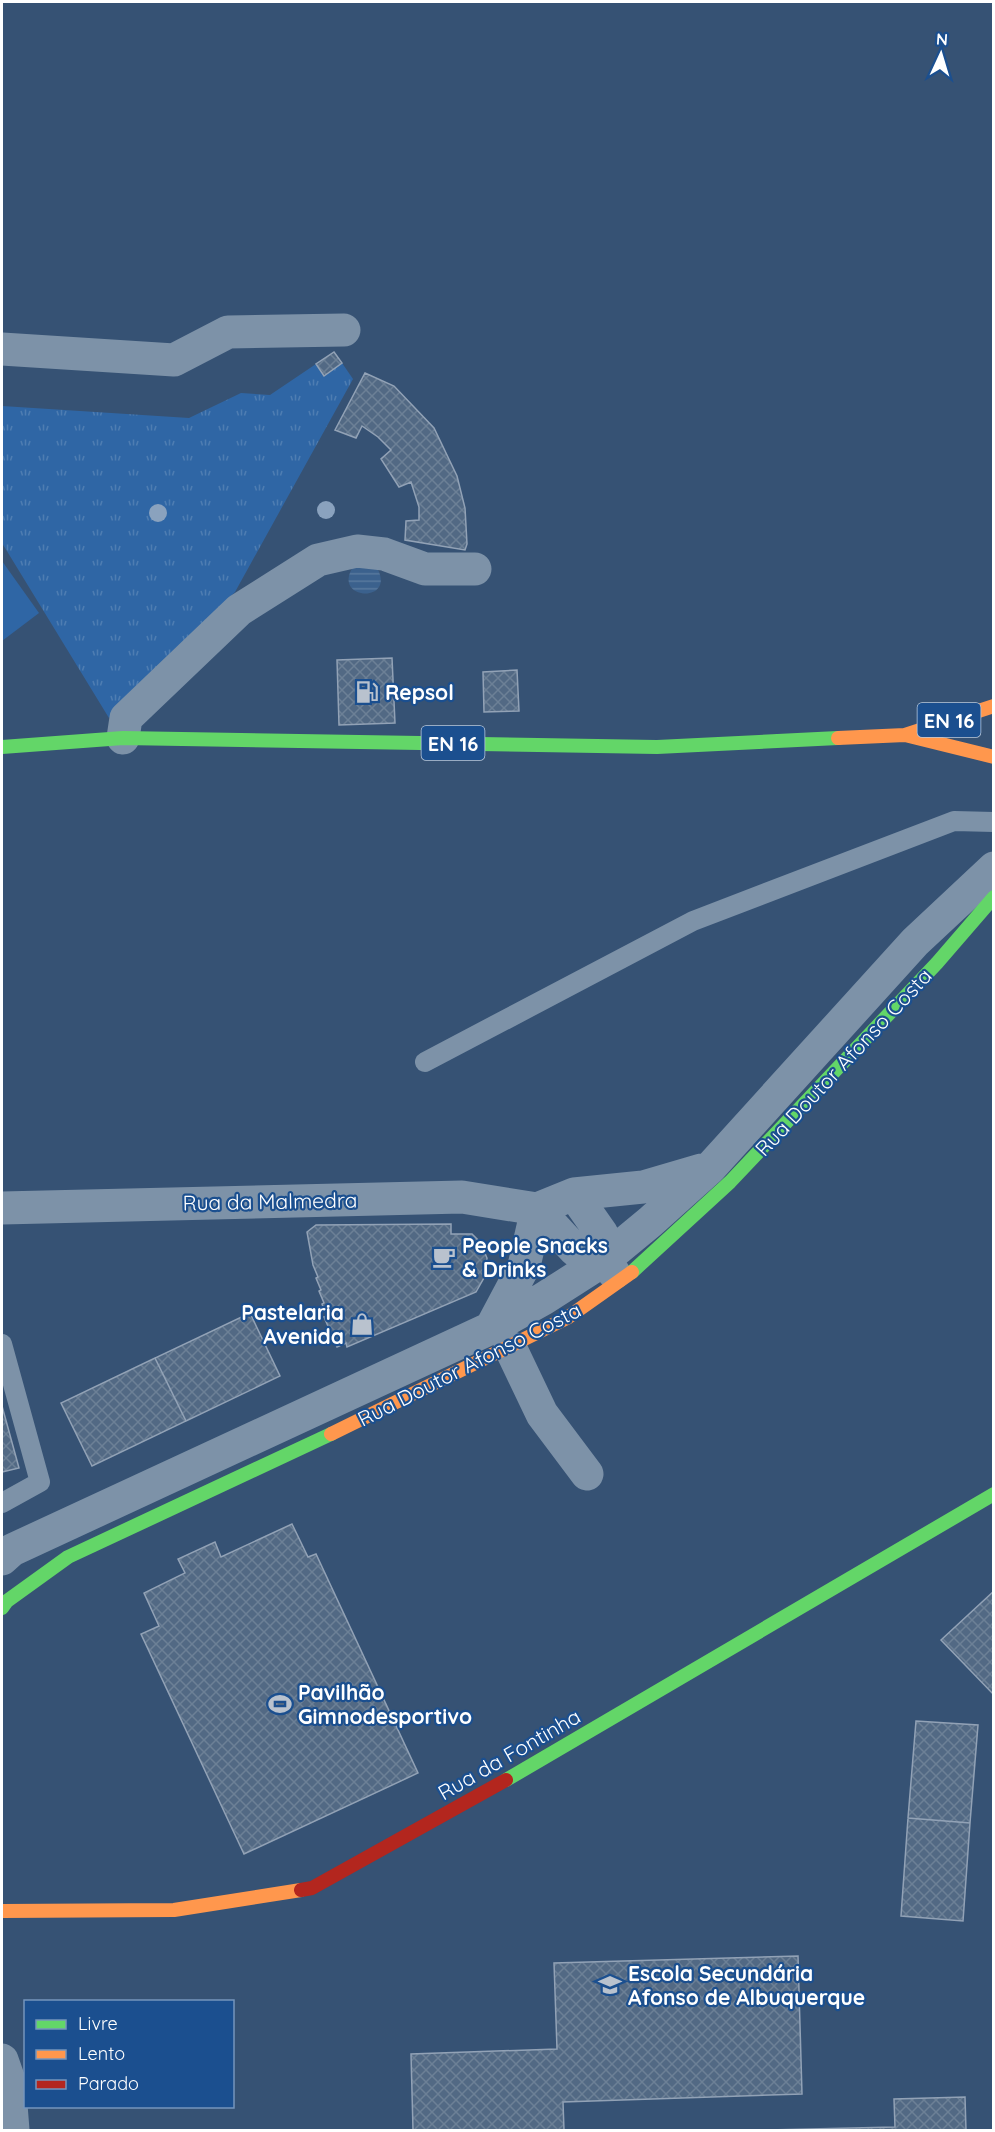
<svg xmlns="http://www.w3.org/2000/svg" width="995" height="2132" viewBox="0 0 995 2132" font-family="Quicksand,sans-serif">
  <defs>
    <pattern id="park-tufts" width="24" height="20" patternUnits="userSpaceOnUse" patternTransform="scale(1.5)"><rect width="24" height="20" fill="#2f66a5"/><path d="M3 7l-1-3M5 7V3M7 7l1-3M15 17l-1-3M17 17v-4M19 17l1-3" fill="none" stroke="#4e7db2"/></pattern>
    <pattern id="water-rules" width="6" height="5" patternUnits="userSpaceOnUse" patternTransform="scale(1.5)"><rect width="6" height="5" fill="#3b618d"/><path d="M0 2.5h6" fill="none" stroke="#58799e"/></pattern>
    <pattern id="building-cross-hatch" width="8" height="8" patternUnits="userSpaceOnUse" patternTransform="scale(1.5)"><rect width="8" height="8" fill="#526984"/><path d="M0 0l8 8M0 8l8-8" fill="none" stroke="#6c8096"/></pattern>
  </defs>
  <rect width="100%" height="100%" fill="#365274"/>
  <path fill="url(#park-tufts)" d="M342 363 353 379 235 592 109 718 2 543V406L189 418 241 393 270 395 316 364 324 375Z"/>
  <path fill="#2f66a5" d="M2 561 39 613 2 641Z"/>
  <path fill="url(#water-rules)" d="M376 566C399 604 331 601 353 567Z"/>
  <path fill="url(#building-cross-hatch)" stroke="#92a2b6" stroke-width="1.5" d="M334 352 342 363 324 376 316 364Z
    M365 373 394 386 434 428 457 476 465 508 467 544 465 550 405 540 406 521 419 520V507L411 482 399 487 381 459 391 450 378 437 362 426 356 438 335 430Z
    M392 658 395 723 339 725 337 660Z
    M517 670 519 711 484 712 483 672Z
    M451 1224V1234H472L480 1242 487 1258 485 1276 476 1292 347 1347 346 1343 337 1347 324 1317 327 1316 322 1304 324 1303 319 1291 321 1290 316 1278 318 1277 313 1265 307 1232 316 1225Z
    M250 1313 280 1376 186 1421 155 1358Z
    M155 1358 186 1421 92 1466 61 1403Z
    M2 1406 19 1468 2 1472Z
    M292 1524 308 1557 316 1554 418 1773 244 1854 141 1634 159 1626 144 1593 185 1573 178 1559 215 1542 221 1557Z
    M994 1591V1695L941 1640Z
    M916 1721 978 1725 970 1823 908 1818Z
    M908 1818 970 1823 963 1921 901 1916Z
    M798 1956 802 2094 563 2102 564 2130H413L411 2054 557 2049 554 1963Z
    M965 2097 966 2130H767L895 2127 894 2099Z"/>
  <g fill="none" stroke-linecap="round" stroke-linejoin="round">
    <path stroke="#7d92a8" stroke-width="20" d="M425 1062 693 921 954 821 994 822
      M2 1344 40 1482 2 1503"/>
    <path stroke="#7d92a8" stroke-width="33" d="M2 349 174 360 228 332 344 330
      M123 738 126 718 239 610 318 560 357 551 384 554 425 569H475
      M574 1194 602 1234 604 1260
      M2 1208 462 1197 537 1209 574 1194 643 1187 701 1170
      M537 1209 575 1250 604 1260 614 1273
      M491 1328 524 1266 537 1209
      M510 1347 542 1414 587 1474
      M2 1559 12 1550 491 1328 543 1299 604 1260 650 1222 710 1168 915 942 994 868
      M2 2060 9 2080 13 2130"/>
    <path stroke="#63d668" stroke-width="14" d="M2 747 123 738 657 747 838 738
      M632 1272 730 1182 937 963 994 897
      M2 1608 7 1601 68 1557 331 1434
      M506 1780 994 1494"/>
    <path stroke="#ff974d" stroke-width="14" d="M905 735 994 757
      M838 738 905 735 994 706
      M331 1434 567 1318 632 1272
      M2 1911 174 1910 301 1890"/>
    <path stroke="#b3261e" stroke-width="14" d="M301 1890 312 1888 506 1780"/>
  </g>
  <g fill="#8aa2be">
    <circle cx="326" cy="510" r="9"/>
    <circle cx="158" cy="513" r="9"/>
  </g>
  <defs>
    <g id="fuel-bare" transform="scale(1.8)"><path d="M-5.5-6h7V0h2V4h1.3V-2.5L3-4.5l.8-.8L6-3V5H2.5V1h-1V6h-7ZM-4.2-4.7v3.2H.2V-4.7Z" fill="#b9c2ce" stroke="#1b4f8f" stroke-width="2.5" paint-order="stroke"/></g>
    <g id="cafe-bare" transform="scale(1.8)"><path d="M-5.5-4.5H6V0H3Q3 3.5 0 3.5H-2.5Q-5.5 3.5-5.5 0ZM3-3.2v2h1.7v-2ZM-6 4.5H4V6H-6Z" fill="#b9c2ce" stroke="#1b4f8f" stroke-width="2.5" paint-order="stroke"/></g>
    <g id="shop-bare" transform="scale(1.8)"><path d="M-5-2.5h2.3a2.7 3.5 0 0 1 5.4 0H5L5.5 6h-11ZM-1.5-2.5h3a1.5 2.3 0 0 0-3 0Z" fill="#b9c2ce" stroke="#1b4f8f" stroke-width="2.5" paint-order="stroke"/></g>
    <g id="stadium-bare" transform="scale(1.8)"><path d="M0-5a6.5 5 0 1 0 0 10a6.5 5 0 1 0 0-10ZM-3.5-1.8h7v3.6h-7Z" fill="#b9c2ce" stroke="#1b4f8f" stroke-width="2.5" paint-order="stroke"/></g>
    <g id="school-bare" transform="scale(1.8)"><path d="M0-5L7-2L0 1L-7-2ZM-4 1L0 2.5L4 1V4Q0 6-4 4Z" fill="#b9c2ce" stroke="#1b4f8f" stroke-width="2.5" paint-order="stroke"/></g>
  </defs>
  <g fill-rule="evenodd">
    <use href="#fuel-bare" x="367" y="692"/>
    <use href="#cafe-bare" x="444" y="1257"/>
    <use href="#shop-bare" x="362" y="1324"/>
    <use href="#stadium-bare" x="280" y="1704"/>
    <use href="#school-bare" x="610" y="1985"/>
  </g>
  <g text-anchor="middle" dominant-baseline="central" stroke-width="4.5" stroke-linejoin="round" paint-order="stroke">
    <g fill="#1b4f8f" stroke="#bbcadd" stroke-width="1.5">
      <rect x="917.5" y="703" width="63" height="34" rx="4.5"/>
      <rect x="421.5" y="726" width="63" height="34" rx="4.5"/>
    </g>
    <g font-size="20" font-weight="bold" fill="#fff">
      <text x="949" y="720">EN 16</text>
      <text x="453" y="743">EN 16</text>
    </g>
    <g font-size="21" font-weight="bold" fill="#fff" stroke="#1b4f8f" text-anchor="start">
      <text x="385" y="692">Repsol</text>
      <text x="462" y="1245">People Snacks<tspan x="462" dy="24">&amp; Drinks</tspan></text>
      <text x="344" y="1312" text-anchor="end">Pastelaria<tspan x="344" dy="24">Avenida</tspan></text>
      <text x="298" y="1692">Pavilhão<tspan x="298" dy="24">Gimnodesportivo</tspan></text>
      <text x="628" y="1973">Escola Secundária<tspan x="628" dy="24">Afonso de Albuquerque</tspan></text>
    </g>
    <g font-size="21" fill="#fff" stroke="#1b4f8f">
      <text transform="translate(843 1062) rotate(-47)">Rua Doutor Afonso Costa</text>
      <text transform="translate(270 1201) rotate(-1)">Rua da Malmedra</text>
      <text transform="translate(469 1364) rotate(-27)">Rua Doutor Afonso Costa</text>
      <text transform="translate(509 1754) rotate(-30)">Rua da Fontinha</text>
    </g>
  </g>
  <rect width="995" height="2132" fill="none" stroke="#ffffff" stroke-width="6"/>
  <rect x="24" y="2000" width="210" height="108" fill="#1b4f8f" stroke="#7695bc" stroke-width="1.5"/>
  <rect x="36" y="2020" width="30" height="9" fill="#63d668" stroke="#7695bc" stroke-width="1.5"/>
  <text x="78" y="2030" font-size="18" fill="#ffffff">Livre</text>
  <rect x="36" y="2050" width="30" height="9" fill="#ff974d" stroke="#7695bc" stroke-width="1.5"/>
  <text x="78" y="2060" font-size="18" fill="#ffffff">Lento</text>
  <rect x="36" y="2080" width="30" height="9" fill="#b3261e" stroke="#7695bc" stroke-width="1.5"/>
  <text x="78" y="2090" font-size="18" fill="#ffffff">Parado</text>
  <g transform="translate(941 54) rotate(4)" stroke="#1b4f8f" stroke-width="4.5" paint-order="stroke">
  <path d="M0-4.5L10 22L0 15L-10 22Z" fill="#ffffff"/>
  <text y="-9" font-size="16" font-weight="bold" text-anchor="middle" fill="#ffffff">N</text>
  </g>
</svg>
